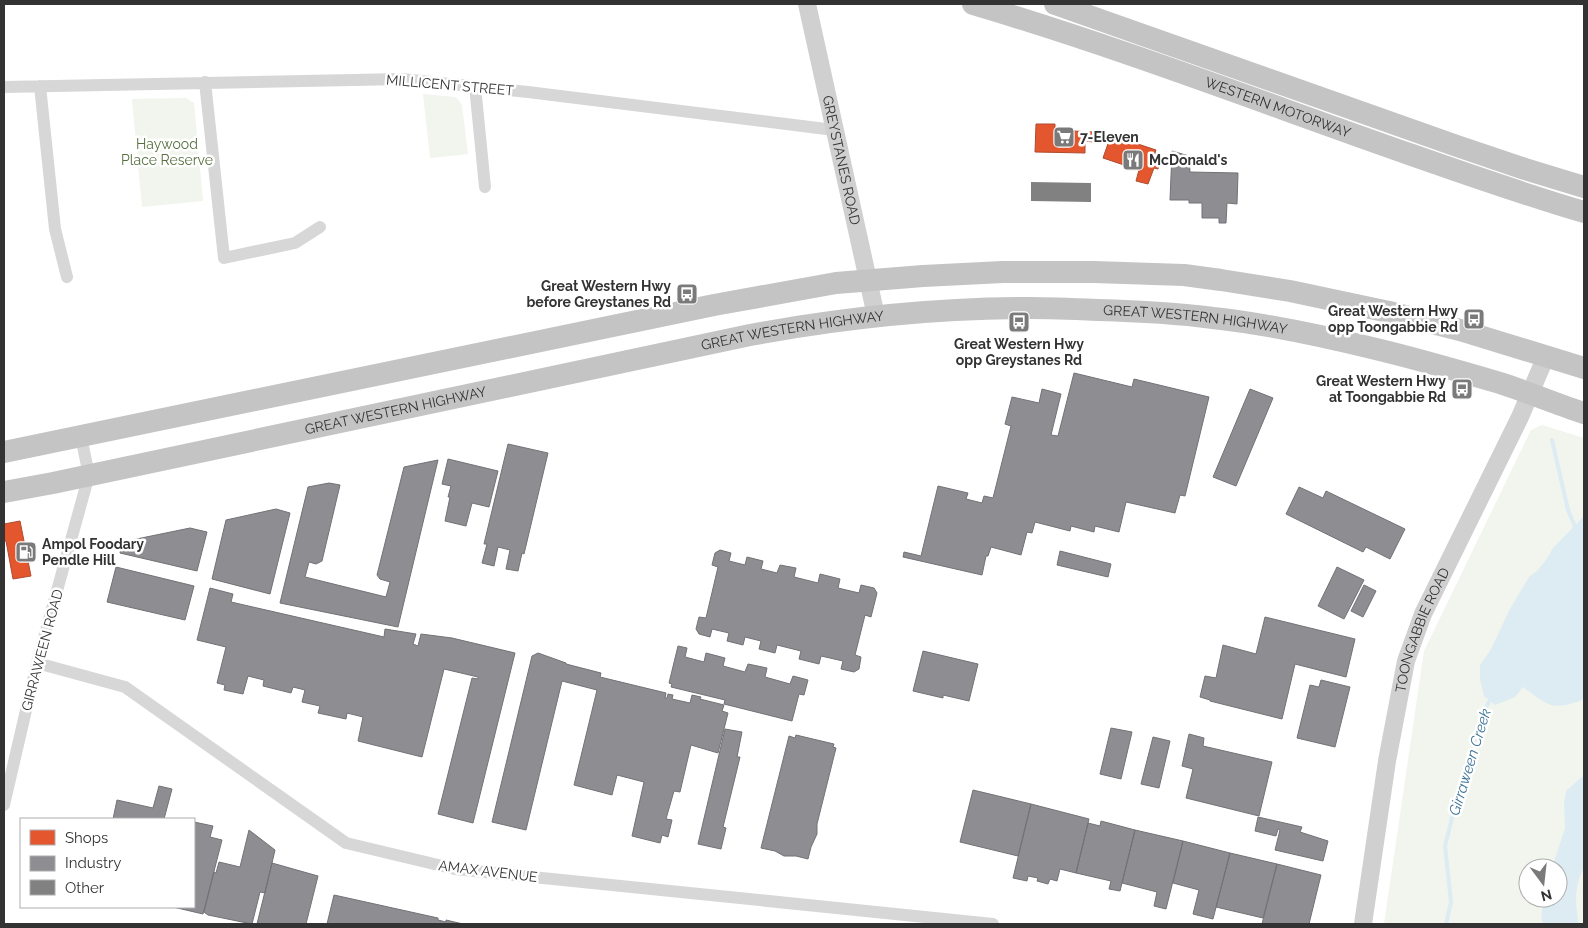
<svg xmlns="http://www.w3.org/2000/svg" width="1588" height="928" viewBox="0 0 1588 928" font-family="Raleway,sans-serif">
  <rect width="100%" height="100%" fill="#fff"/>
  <path fill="#f1f5ed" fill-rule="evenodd" d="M423 94 456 97 462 105 468 154 430 158Z
    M186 98 194 103 203 201 142 207 132 99Z
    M1542 425 1584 438V924H1384L1424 651 1531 430ZM1528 868H1558V898H1528Z"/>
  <path fill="#ddebf3" d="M1584 516V698C1580 702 1575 702 1570 704 1547 710 1541 699 1523 687L1515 697 1495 705 1484 696 1480 680V665L1490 651 1510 609 1529 577 1537 571 1546 560 1553 548Z
    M1584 775V868C1574 885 1575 906 1579 924H1543C1540 916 1542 907 1545 898H1558V868H1552L1565 828 1564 803 1566 791Z"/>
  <path fill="#e4572e" stroke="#af4c30" d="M1036 124H1055V130L1093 132V142L1085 141V153L1035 152Z
    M1111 135 1156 150 1155 153 1159 155 1157 161 1160 162 1158 169 1154 168 1148 184 1136 181 1139 170 1103 158Z
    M20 521 31 576 13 579 6 541H4V524Z"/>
  <path fill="#8d8d92" stroke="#727276" d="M1172 151 1189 156 1190 172 1238 173 1237 204 1227 203 1226 223H1219V218H1202V203H1189V200H1170Z
    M1074 373 1132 387 1134 379 1209 397 1185 496 1180 495 1175 513 1126 502 1119 532 1095 526 1094 532 1071 526 1070 531 1035 522 1032 533 1027 532 1021 555 991 547 988 556H986L982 575 903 557 904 552 921 556 938 486 968 493 966 499 982 503 984 496 993 498 1011 426 1005 424 1012 397 1039 403 1042 389 1061 394 1051 435 1058 436Z
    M1250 389 1273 398 1236 486 1213 477Z
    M508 444 548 453 524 554 522 553 518 571 506 569 510 550 498 547 494 566 482 563 487 544H484Z
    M448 459 498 471 489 507 472 503 466 526 445 521 450 497H448L451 486 442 484Z
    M438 460 398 627 280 603 308 487 329 483 340 485 322 561 316 564 309 562 305 577 386 597 390 582 380 579 377 575 404 467Z
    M1299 487 1323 498 1326 491 1405 529 1390 559 1366 547 1363 552 1286 514Z
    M276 509 290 513 270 594 212 579 226 520Z
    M190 528 207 532 197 571 120 553 122 542Z
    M720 550 731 553 729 561 745 565 747 557 763 561 761 569 777 573 780 565 796 568 794 577 818 583 820 574 840 579 838 588 859 593 861 585 874 588 877 593 871 617 865 615 855 655 861 657 859 669 854 672 841 669 843 661 821 656 819 664 799 659 801 651 777 645 775 653 759 649 761 641 745 637 743 645 727 641 729 633 712 629 710 637 699 634 696 629 699 617 706 618 718 567 712 565 715 553Z
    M1060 551 1111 564 1108 577 1057 565Z
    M116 567 194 586 185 620 107 602Z
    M1337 567 1364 580 1344 619 1318 606Z
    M1364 585 1376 591 1363 617 1351 611Z
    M210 588 233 594 231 602 384 637 385 629 416 634 413 644 418 646 421 634 452 638 515 653 473 823 438 814 472 678 478 679V677L444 669 422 757 358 741 363 717 347 713 346 719 318 713 320 706 302 702 305 690 293 687 291 693 263 686 264 680 248 676 243 694 224 690 225 685 217 683 226 647 197 640Z
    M1265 617 1355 639 1346 677 1295 664 1282 719 1210 701V700L1200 697 1205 676 1216 678 1223 645 1256 654Z
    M678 646 687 648 685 657 704 662 706 653 725 658 723 666 745 672 748 664 767 668 765 677 790 684 793 676 808 680 804 695 799 694 792 721 724 704 725 700 671 687 672 684 669 683Z
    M923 651 978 664 969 701 943 695V698L913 691Z
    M538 653 566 663V664L601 673 600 677 666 693 665 698H667L668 694 673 695 672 699 690 703 692 695 701 697 700 699 724 705 722 711 728 713 718 753 691 745 680 792 674 791 666 819 672 820 668 837 662 835 660 843 632 836 644 782 617 775 612 795 574 785 597 690 562 681 526 830 492 822 532 656Z
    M1321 680 1350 687 1335 747 1297 738 1310 685 1319 687Z
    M1111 728 1132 732 1121 779 1100 774Z
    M725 729 742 732 737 757H740L723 827 726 828 721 849 698 844Z
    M1189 734 1204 738 1203 746 1272 762 1259 816 1186 798 1193 769 1182 766Z
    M796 735 834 744 833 747 836 748 817 824V834L811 847 808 859 796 856H784L775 851 761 848 789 736 795 738Z
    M1153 737 1170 741 1159 788 1141 784Z
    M159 786 172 789 164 819H113L117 800 153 808Z
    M973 790 1031 804 1018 856 960 842Z
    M1031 804 1089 819 1076 873 1060 869 1057 881 1050 879 1048 884 1037 881 1038 878 1028 876 1027 881 1013 878Z
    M1258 817 1302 827 1300 832 1328 841 1323 861 1275 850 1280 830 1278 829 1276 836 1255 831Z
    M1101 821 1135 830 1120 891 1109 889 1111 881 1076 873 1088 823 1100 826Z
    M194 822 213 826 210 837 222 840 203 914 173 907H194Z
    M249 830 275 850 265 893 260 892 252 924 208 915 204 912 214 872 216 873 219 862 240 867Z
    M1135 830 1183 841 1166 909 1154 906 1157 892 1122 883Z
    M1183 841 1230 853 1213 919 1193 914 1199 890 1173 883Z
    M1230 853 1277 864 1263 918 1216 907Z
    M272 863 318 876 306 924H257Z
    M1277 864 1321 875 1309 924H1262Z
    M334 895 438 918V920L446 922V920L463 924H327Z"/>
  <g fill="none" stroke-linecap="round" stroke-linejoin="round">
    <path stroke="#ddebf3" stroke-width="4" d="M1552 440 1568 510 1576 529
      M1446 924 1451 902 1445 846 1457 798 1486 707 1491 698"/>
  </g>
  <path fill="#818181" d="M1031 182 1091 183V202L1031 201Z"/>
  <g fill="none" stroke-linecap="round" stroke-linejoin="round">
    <path stroke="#d7d7d7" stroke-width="12" d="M205 82 224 258 295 243 320 227
      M40 86 55 229 67 277
      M475 86 485 187
      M4 87 402 79 528 92 834 130
      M37 663 125 687 346 843 455 869 993 924
      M4 805 37 663 89 475 81 437"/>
    <g stroke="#d0d0d0" stroke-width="18">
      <path id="s1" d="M807 4 876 316"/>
      <path id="s2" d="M1363 924 1387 761 1406 661 1423 614 1520 417 1546 356"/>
    </g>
    <g stroke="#c4c4c4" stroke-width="22">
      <path id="s3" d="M973 4C1122 48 1266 104 1412 155 1469 175 1526 195 1584 212"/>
      <path d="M1055 4 1457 146 1525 169 1584 187"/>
      <path d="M4 452 714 305 836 283 923 276 1003 272H1094L1184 275 1221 280 1290 291 1389 312 1460 330 1584 368"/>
      <path id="s4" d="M4 492 53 483 750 335C842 318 936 308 1030 308 1052 308 1075 309 1098 310 1136 311 1175 313 1213 318 1268 324 1323 336 1376 349 1418 359 1459 371 1500 383 1528 392 1556 404 1584 413"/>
    </g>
  </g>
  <defs>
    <g id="supermarket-square" transform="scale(1.125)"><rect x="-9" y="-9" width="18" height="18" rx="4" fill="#7a7a7a" stroke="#fff"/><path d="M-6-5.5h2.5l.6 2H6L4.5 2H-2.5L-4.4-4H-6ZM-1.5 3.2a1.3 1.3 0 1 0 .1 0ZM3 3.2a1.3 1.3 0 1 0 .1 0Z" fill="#fff"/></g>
    <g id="restaurant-square" transform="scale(1.125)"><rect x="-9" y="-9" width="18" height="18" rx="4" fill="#7a7a7a" stroke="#fff"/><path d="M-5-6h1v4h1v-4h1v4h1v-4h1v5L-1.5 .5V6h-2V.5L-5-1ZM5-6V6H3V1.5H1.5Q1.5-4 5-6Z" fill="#fff"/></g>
    <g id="bus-square" transform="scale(1.125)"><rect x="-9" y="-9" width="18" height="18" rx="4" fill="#7a7a7a" stroke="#fff"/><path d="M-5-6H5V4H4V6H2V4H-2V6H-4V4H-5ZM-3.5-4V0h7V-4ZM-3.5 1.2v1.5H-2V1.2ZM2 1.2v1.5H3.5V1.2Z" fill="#fff"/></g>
    <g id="fuel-square" transform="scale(1.125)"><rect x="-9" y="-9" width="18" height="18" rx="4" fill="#7a7a7a" stroke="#fff"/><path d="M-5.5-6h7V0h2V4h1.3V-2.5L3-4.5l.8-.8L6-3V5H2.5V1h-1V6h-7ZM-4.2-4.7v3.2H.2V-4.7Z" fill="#fff"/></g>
  </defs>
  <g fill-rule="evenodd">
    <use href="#supermarket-square" x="1064" y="137"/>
    <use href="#restaurant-square" x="1133" y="160"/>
    <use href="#bus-square" x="687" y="294"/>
    <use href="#bus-square" x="1474" y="319"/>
    <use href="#bus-square" x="1019" y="322"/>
    <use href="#bus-square" x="1462" y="389"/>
    <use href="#fuel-square" x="26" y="552"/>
  </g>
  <g text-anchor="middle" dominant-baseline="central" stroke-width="5" stroke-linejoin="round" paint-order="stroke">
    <g font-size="14" fill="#333" stroke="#fff">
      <text transform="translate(450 85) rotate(5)">MILLICENT STREET</text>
      <text stroke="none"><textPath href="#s3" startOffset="322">WESTERN MOTORWAY</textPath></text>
      <text stroke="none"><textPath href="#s1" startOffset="160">GREYSTANES ROAD</textPath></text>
      <text stroke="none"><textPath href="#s4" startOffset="1210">GREAT WESTERN HIGHWAY</textPath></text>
      <text stroke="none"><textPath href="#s4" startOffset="805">GREAT WESTERN HIGHWAY</textPath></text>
      <text stroke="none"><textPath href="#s4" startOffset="400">GREAT WESTERN HIGHWAY</textPath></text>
      <text stroke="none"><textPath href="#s2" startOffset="301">TOONGABBIE ROAD</textPath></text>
      <text transform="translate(42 650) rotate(-75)">GIRRAWEEN ROAD</text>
      <text transform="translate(488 871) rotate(7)">AMAX AVENUE</text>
    </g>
    <g font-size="14" font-weight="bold" fill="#333" stroke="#fff" text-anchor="start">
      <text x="1080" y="137">7-Eleven</text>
      <text x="1149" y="160">McDonald's</text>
      <text x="671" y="286" text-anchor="end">Great Western Hwy<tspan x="671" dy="16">before Greystanes Rd</tspan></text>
      <text x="1458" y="311" text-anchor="end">Great Western Hwy<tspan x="1458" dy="16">opp Toongabbie Rd</tspan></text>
      <text x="1019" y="344" text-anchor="middle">Great Western Hwy<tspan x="1019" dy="16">opp Greystanes Rd</tspan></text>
      <text x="1446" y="381" text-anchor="end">Great Western Hwy<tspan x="1446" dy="16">at Toongabbie Rd</tspan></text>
      <text x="42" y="544">Ampol Foodary<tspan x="42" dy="16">Pendle Hill</tspan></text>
    </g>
    <g font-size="14" fill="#56703f" stroke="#fff">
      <text x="167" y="144">Haywood<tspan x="167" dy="16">Place Reserve</tspan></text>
    </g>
    <g font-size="15" font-style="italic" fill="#3f7597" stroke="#fff">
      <text transform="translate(1470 762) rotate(-73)">Girraween Creek</text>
    </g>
  </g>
  <rect width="1588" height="928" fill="none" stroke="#333333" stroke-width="10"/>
  <rect x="20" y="818" width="175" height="90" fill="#ffffff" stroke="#adadad"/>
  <rect x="30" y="830" width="25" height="15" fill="#e4572e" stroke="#adadad"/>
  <text x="65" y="843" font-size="15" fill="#333333">Shops</text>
  <rect x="30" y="856" width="25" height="15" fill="#8d8d92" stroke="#adadad"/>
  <text x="65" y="868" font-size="15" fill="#333333">Industry</text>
  <rect x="30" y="880" width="25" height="15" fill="#818181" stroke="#adadad"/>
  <text x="65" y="893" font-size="15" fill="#333333">Other</text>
  <g transform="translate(1543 883) rotate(165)"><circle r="24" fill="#ffffff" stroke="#adadad"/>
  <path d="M0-4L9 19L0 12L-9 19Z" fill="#7a7a7a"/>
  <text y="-8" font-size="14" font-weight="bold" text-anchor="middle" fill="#333333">N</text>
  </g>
</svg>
